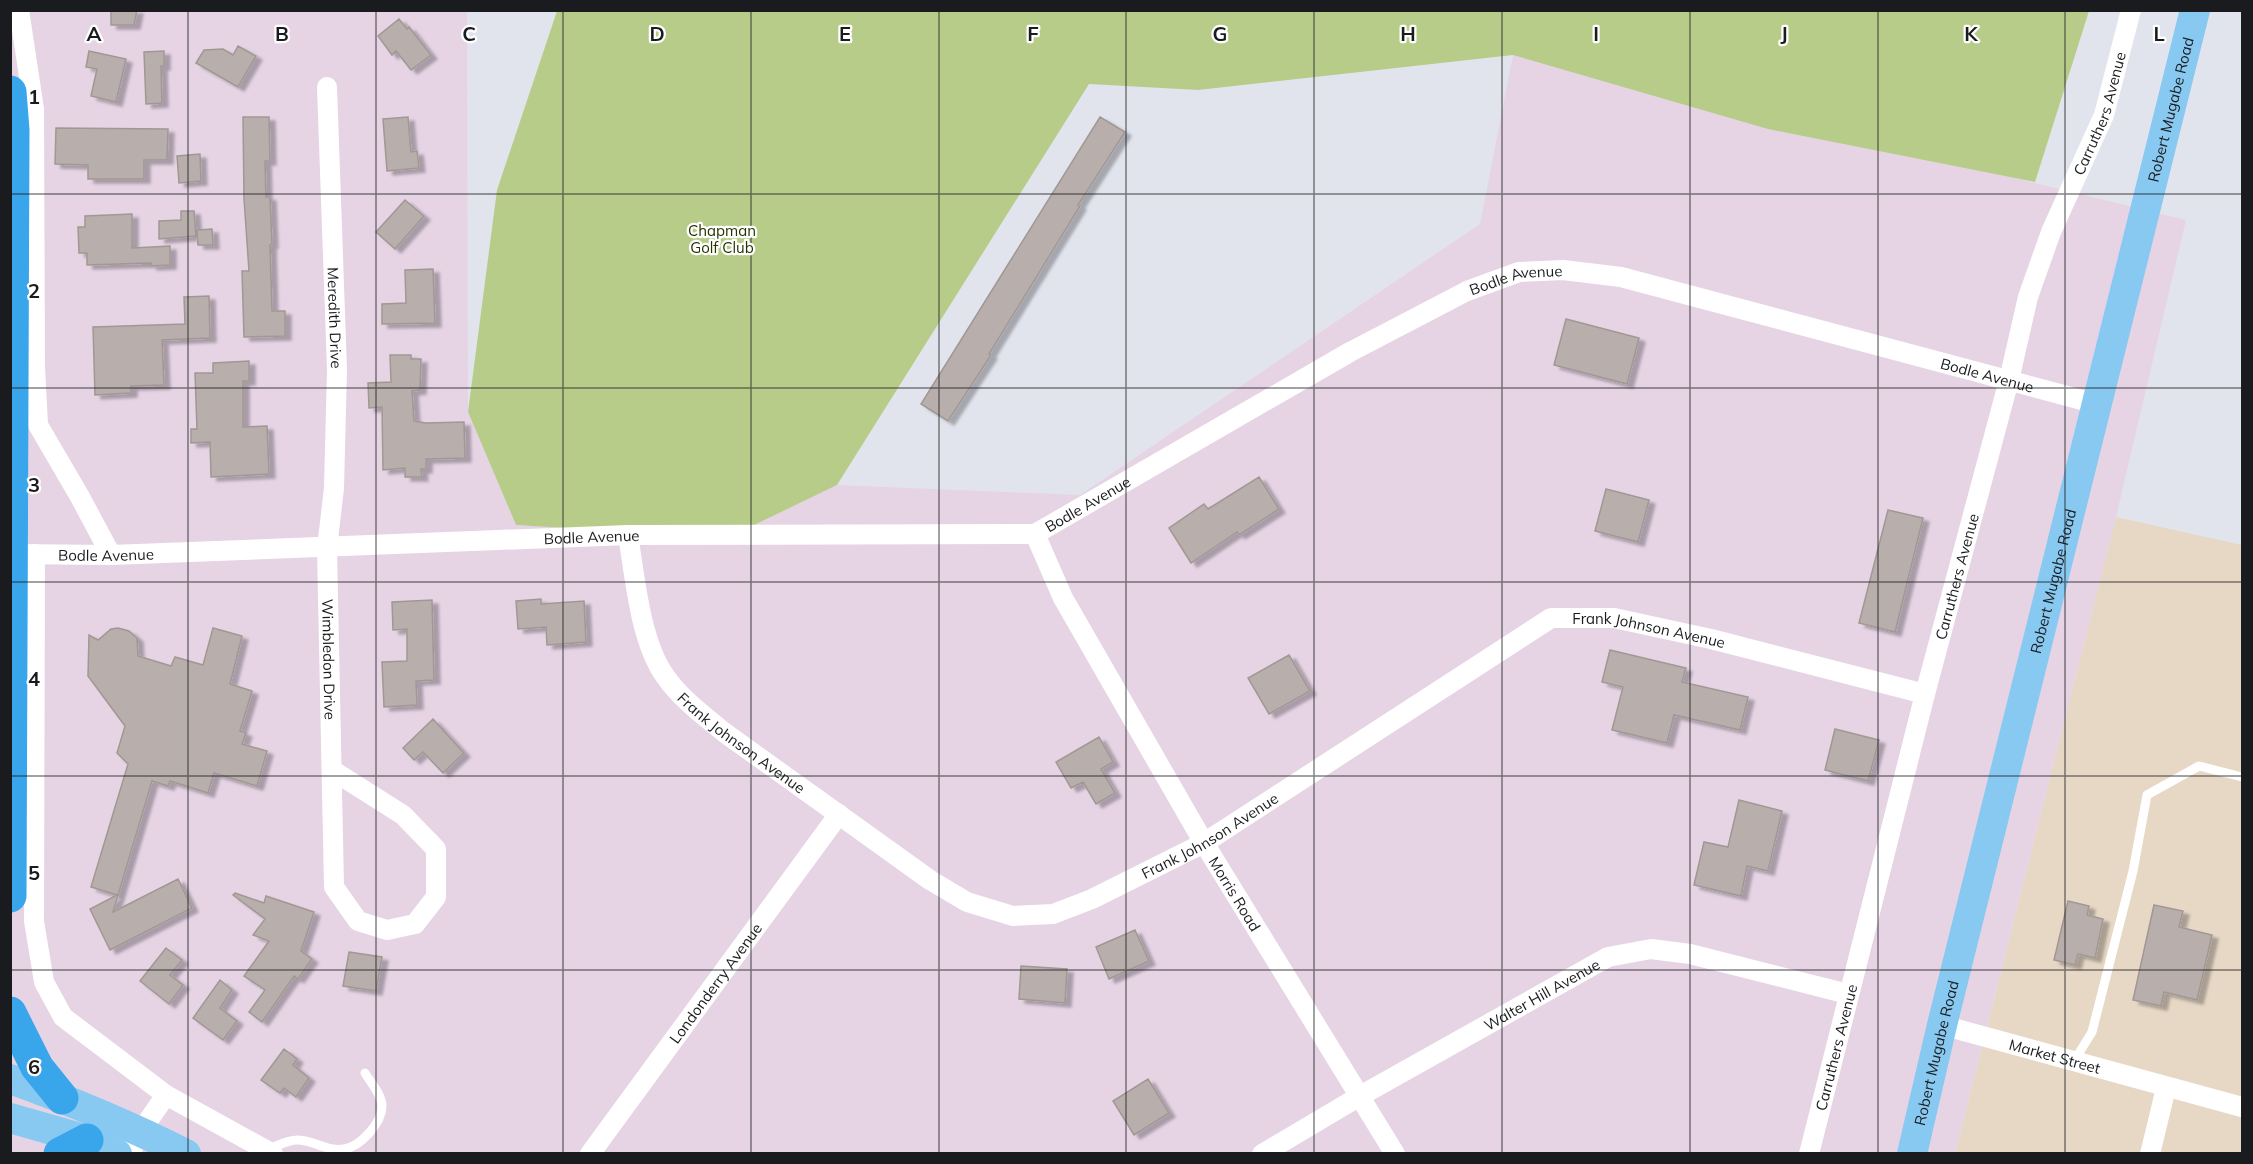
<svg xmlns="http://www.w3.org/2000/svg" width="2253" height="1164" viewBox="0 0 2253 1164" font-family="Mulish,sans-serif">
  <defs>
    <filter id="shadow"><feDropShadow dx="6" dy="4" stdDeviation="1.5" flood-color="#0004"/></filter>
  </defs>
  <rect width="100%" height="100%" fill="#e2e4ed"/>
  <path fill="#e6d4e5" d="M10 11H467L468 412 516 525 632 532 746 529 837 485 1080 495 1480 224 1513 55 2186 220 2116 517 1955 1153H11Z"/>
  <path fill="#e7d8c6" d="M2116 517 2242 545V1153L1955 1154Z"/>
  <path fill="#b8cc8a" d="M557 11H2089L2035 182 1768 129 1513 55 1198 90 1089 84 837 485 746 529 632 532 516 525 468 412 497 190Z"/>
  <path fill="#b8aeab" stroke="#a19894" stroke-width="1.5" filter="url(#shadow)" d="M111 10H137L134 25H111Z
    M399 19 407 29 409 27 431 55 411 70 396 51 392 55 378 36Z
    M238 46 256 56 238 87 196 63 204 50 223 49 233 55Z
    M89 51 126 59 116 102 91 96 97 69 86 67Z
    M164 51V66H161L162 103 146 104 144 52Z
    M243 117H269L270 161H265L266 197H270L272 244 270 245 272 311H285V336L244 337 242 271H249L244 199Z
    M408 117 411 152 417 151 419 168 387 171 383 119Z
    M1100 117 1125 132 1078 205 1080 206 989 354 991 355 948 421 921 404Z
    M56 128 168 129 167 160H144V179H88V165L55 164Z
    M200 154 201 181 179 183 177 156Z
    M405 200 424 216 395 249 376 232Z
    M181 211H194L196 236 159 239V221L181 220Z
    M132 214V248L170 246V265L151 266V263L87 265V253H79L78 227H85V216Z
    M212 229 213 245H198L197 230Z
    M433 269 435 323 382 324V304L406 303 405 270Z
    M209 296 210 338 162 340 164 385 131 386V393L95 395 93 327 185 324 184 297Z
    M1566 319 1639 338 1627 384 1554 365Z
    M390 355H411V359H421L420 390 412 391 414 421 426 423 464 422 465 458 426 459V469H421L422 477H405V468L383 470 382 407 369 408 368 383 391 382Z
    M249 361V381H243V427L267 426 269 474 211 477 210 442 191 443V429H197L195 373H213V363Z
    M1259 477 1279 509 1239 535 1237 532 1191 563 1169 528 1204 504 1208 509Z
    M1606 489 1649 500 1638 542 1595 531Z
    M1888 510 1923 518 1895 632 1859 623Z
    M541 599V604L584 601 586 642 547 645 546 627 518 629 516 601Z
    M432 600 434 680 416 681 417 705 384 707 382 662 407 661V629L393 630 392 602Z
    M118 628 129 631 137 638 138 656 171 666 175 657 203 665 213 628 242 636 230 684 252 691 240 731 246 733 242 744 267 751 257 786 214 773 208 793 170 781 168 786 152 781 113 912 178 879 192 908 110 950 90 909 117 895 91 887 128 764 117 753 125 726 88 676 89 635 98 640 111 629Z
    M1610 650 1686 668 1682 682 1748 697 1740 730 1674 715 1667 743 1612 730 1623 687 1602 682Z
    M1289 655 1310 691 1269 714 1248 678Z
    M433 719 464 753 443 773 423 752 414 760 403 748Z
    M1835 729 1879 740 1868 781 1825 770Z
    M1099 737 1113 762 1101 769 1115 793 1096 804 1083 782 1071 788 1056 762Z
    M1739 800 1782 811 1768 871 1747 866 1741 896 1694 885 1704 842 1728 847Z
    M235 893 264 903 266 896 314 912 301 951 312 959 298 979 294 976 262 1022 249 1012 265 990 244 976 269 941 253 935 265 919 233 895Z
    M2068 901 2089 906 2087 915 2103 919 2095 958 2078 954 2075 965 2054 960Z
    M2154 905 2183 911 2179 927 2212 935 2197 1000 2164 992 2161 1006 2133 1000Z
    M1135 930 1149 961 1109 979 1096 947Z
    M166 948 182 960 170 975 183 985 169 1004 140 981Z
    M349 952 382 957 376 991 343 986Z
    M1021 966 1067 969 1065 1003 1019 999Z
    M220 980 232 990 220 1008 237 1021 223 1040 193 1018Z
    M284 1049 297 1059 293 1065 309 1078 296 1097 284 1088 280 1093 261 1080Z
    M1148 1079 1169 1113 1134 1135 1113 1101Z"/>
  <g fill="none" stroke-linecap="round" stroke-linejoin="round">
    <path stroke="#fff" stroke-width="9" d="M2074 1061 2092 1032 2133 871 2147 795 2199 766 2242 777
      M268 1149C277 1146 289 1139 299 1140 315 1141 328 1152 344 1149 360 1147 382 1123 382 1106 382 1095 371 1083 365 1073"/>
    <g stroke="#fff" stroke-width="20">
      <path d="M19 10 34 109 35 367 38 425 80 497 111 555"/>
      <path id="s1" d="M327 87 337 370 334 488 327 548 334 887 358 921 387 930 415 924 436 897V849L403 815 332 770"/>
      <path id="s2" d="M1035 534 1063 598 1204 843 1395 1154"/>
      <path id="s3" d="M628 535C635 577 640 641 665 676 680 698 704 716 725 733L930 880 967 902 1013 916 1053 914 1092 899 1204 843 1551 618H1614L1711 639 1925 694"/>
      <path id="s4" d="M10 554 111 555 628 535 1035 534 1350 352 1467 291 1519 272 1563 270 1621 277 2097 404"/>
      <path d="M35 554 34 921 44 982 63 1017 166 1095 273 1154"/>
      <path id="s5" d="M1942 1025 2242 1107"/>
      <path d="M130 1154 141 1131 166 1095"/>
      <path id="s6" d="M590 1154 839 814"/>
      <path id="s7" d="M1262 1154 1360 1096 1608 957 1651 949 1690 954 1848 994"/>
      <path id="s8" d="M1809 1154 1925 694 2009 380 2028 297 2051 232 2104 115 2131 10"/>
      <path d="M2150 1154 2166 1088"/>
    </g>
    <g stroke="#88c9f2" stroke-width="30">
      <path d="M10 1079C71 1101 129 1125 186 1154"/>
      <path d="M10 1118 87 1140 117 1154"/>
      <path id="s9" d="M1912 1154 1942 1025 2195 10"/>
    </g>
    <path stroke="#39a5ea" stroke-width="33" d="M10 92 13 130 10 896
      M10 1013 37 1067 62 1098
      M60 1154 87 1140"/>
  </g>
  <path fill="none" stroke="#1a1b1e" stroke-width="1.5" stroke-opacity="0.55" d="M188 10V1154M376 10V1154M563 10V1154M751 10V1154M939 10V1154M1126 10V1154M1314 10V1154M1502 10V1154M1690 10V1154M1878 10V1154M2065 10V1154M10 194H2242M10 388H2242M10 582H2242M10 776H2242M10 970H2242"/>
  <g text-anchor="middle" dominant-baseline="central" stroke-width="4.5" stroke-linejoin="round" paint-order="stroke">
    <g font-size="15" fill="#1a1b1e" stroke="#fff">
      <text stroke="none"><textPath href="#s9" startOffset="1076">Robert Mugabe Road</textPath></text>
      <text stroke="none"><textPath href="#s8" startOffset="1082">Carruthers Avenue</textPath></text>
      <text stroke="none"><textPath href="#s4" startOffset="1572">Bodle Avenue</textPath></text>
      <text stroke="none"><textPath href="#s1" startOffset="231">Meredith Drive</textPath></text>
      <text stroke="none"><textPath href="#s4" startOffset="2058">Bodle Avenue</textPath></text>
      <text stroke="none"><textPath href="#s4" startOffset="1086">Bodle Avenue</textPath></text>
      <text stroke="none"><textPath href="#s4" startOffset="582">Bodle Avenue</textPath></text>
      <text stroke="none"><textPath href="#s4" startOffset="96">Bodle Avenue</textPath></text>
      <text stroke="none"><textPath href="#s8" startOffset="596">Carruthers Avenue</textPath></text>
      <text stroke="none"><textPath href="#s9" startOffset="590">Robert Mugabe Road</textPath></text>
      <text stroke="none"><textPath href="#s3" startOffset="1293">Frank Johnson Avenue</textPath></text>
      <text stroke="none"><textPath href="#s1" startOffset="573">Wimbledon Drive</textPath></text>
      <text stroke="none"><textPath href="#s3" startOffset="249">Frank Johnson Avenue</textPath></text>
      <text stroke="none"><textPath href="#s3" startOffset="789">Frank Johnson Avenue</textPath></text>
      <text stroke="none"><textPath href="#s2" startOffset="412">Morris Road</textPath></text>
      <text stroke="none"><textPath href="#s6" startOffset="212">Londonderry Avenue</textPath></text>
      <text stroke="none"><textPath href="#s7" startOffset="322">Walter Hill Avenue</textPath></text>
      <text stroke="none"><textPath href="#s8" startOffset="110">Carruthers Avenue</textPath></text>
      <text stroke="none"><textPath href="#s9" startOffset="104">Robert Mugabe Road</textPath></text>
      <text stroke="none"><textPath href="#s5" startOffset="117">Market Street</textPath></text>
    </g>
    <g font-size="15" fill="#283400" stroke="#fff">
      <text x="722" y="230">Chapman<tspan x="722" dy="17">Golf Club</tspan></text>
    </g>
  </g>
  <g font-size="20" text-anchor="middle" font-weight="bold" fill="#1a1b1e" stroke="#fff" stroke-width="4.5" stroke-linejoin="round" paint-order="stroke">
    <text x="94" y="41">A</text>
    <text x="282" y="41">B</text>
    <text x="469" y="41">C</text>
    <text x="657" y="41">D</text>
    <text x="845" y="41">E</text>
    <text x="1033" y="41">F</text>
    <text x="1220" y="41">G</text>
    <text x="1408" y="41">H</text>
    <text x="1596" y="41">I</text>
    <text x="1784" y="41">J</text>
    <text x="1971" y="41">K</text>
    <text x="2159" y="41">L</text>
    <text x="34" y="104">1</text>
    <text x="34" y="298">2</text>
    <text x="34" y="492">3</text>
    <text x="34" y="686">4</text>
    <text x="34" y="880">5</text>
    <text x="34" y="1074">6</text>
  </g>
  <rect width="2253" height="1164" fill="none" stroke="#1a1b1e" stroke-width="24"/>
</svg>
